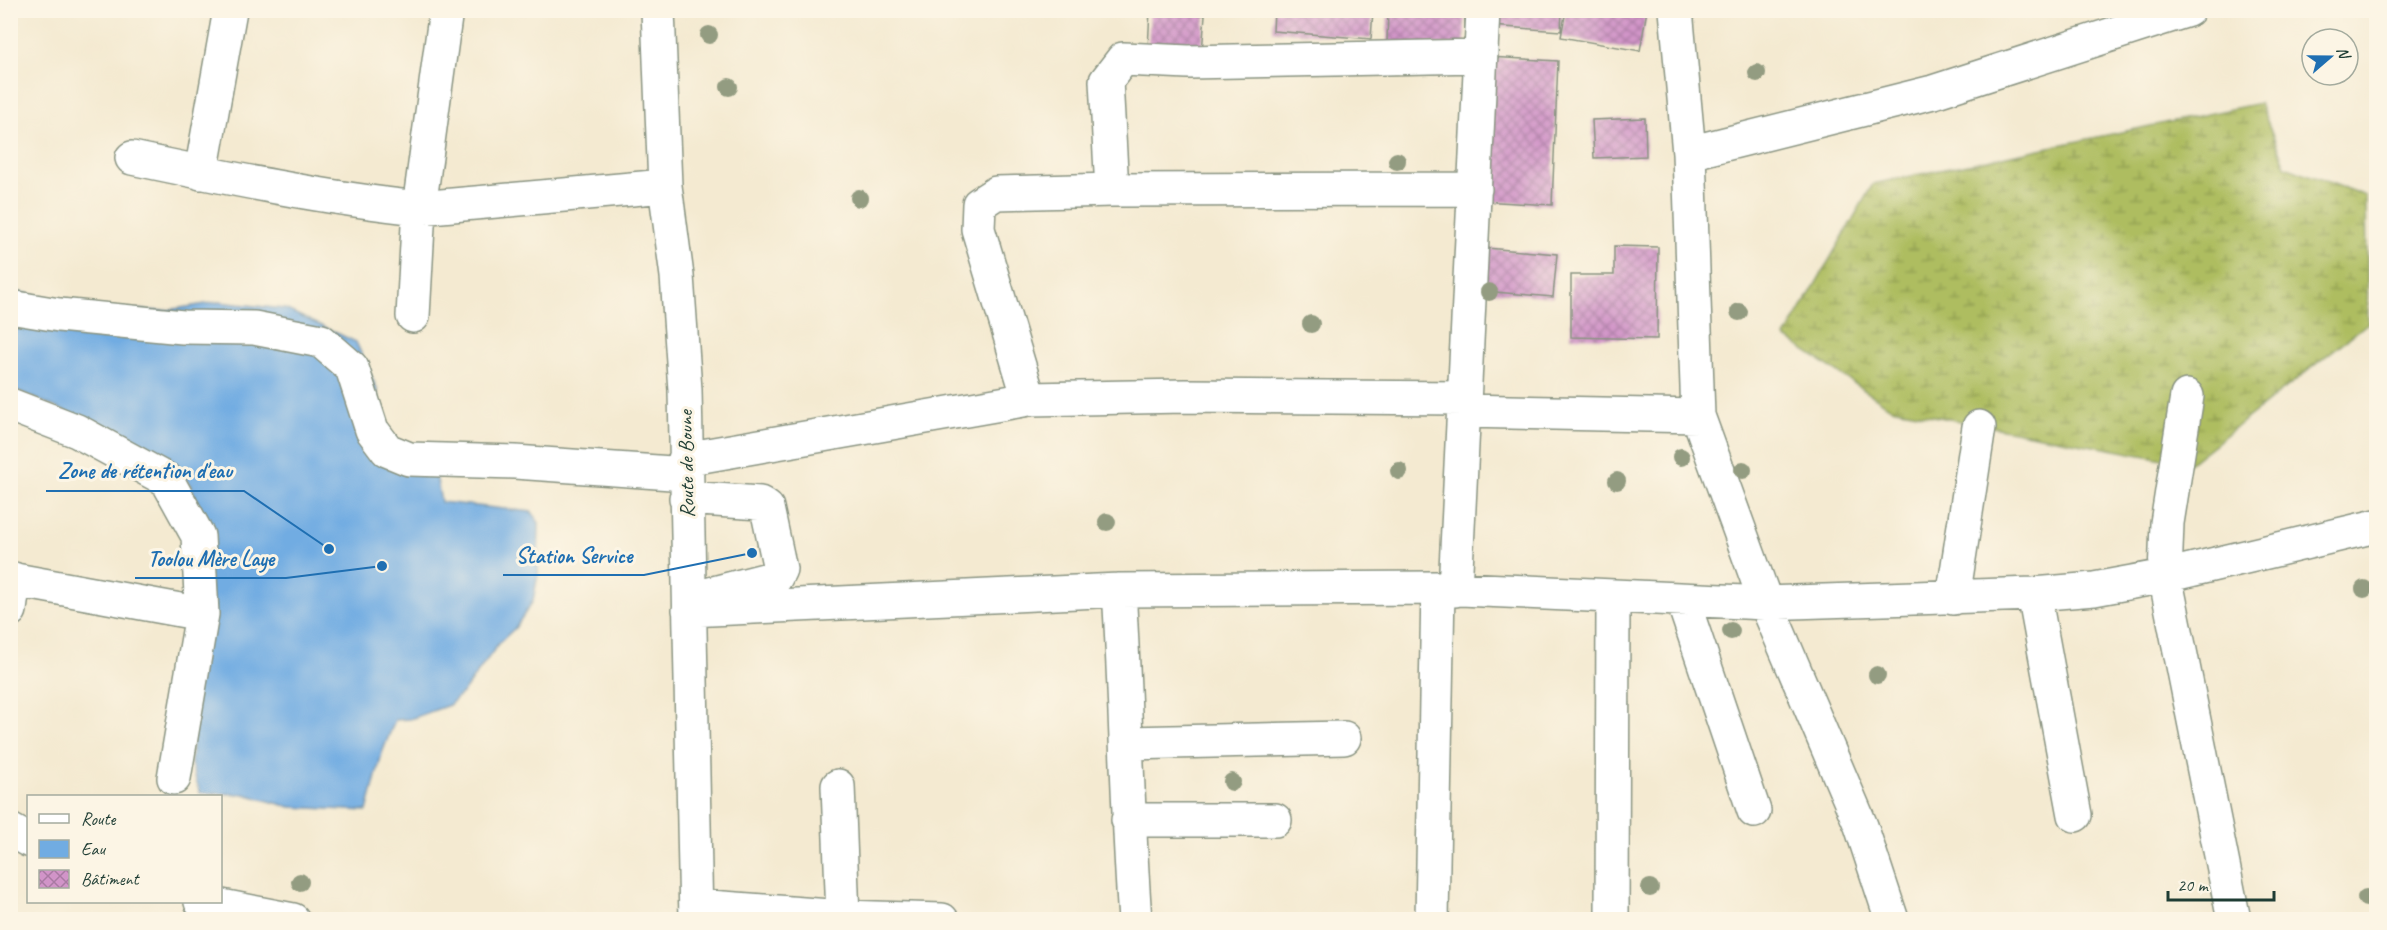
<svg xmlns="http://www.w3.org/2000/svg" width="2387" height="930" viewBox="0 0 2387 930" font-family="Caveat,sans-serif">
  <defs>
    <pattern id="wetland-marsh" width="20" height="14" patternUnits="userSpaceOnUse" patternTransform="scale(1.5)"><rect width="20" height="14" fill="#aebd60"/><path d="M1 5h8M5 5V1M11 12h8M15 12V8" fill="none" stroke="#8d9b50"/></pattern>
    <pattern id="building-cross-hatch" width="8" height="8" patternUnits="userSpaceOnUse" patternTransform="scale(1.5)"><rect width="8" height="8" fill="#d194c8"/><path d="M0 0l8 8M0 8l8-8" fill="none" stroke="#a97aa3"/></pattern>
  </defs>
  <rect width="100%" height="100%" fill="#fcf5e5"/>
  <filter id="ink" filterUnits="userSpaceOnUse"><feTurbulence type="fractalNoise" baseFrequency=".0167" numOctaves="2"/><feDisplacementMap in="SourceGraphic" scale="12" xChannelSelector="R" yChannelSelector="G"/><feConvolveMatrix kernelMatrix="1 2 1 2 8 2 1 2 1" color-interpolation-filters="sRGB"/></filter>
  <filter id="wash" filterUnits="userSpaceOnUse"><feTurbulence type="fractalNoise" baseFrequency=".008" numOctaves="4" result="noise"/><feDisplacementMap in="SourceGraphic" scale="24" xChannelSelector="R" yChannelSelector="G"/><feGaussianBlur stdDeviation="1.35" result="paint"/><feColorMatrix in="noise" values="0 0 0 0 0 0 0 0 0 0 0 0 0 0 0 0 0 1.4 0 .05"/><feComposite in="paint" operator="in"/></filter>
  <g filter="url(#wash)">
    <rect width="100%" height="100%" fill="#f4ead1"/>
    <path fill="url(#wetland-marsh)" stroke="#667d4a" stroke-width="1.5" d="M2260 103 2285 166 2366 196 2368 323 2189 464 1891 408 1785 337 1873 184Z"/>
    <path fill="#71ace2" stroke="#48748b" stroke-width="1.5" d="M10 290 92 308 162 311 218 302 285 309 356 342 377 389 385 463 436 475 441 502 532 512 539 523 538 574 533 601 515 628 499 643 464 691 449 705 410 719 395 720 382 753 367 811 290 807 244 794 200 793 191 764 204 518 190 485 170 457 11 388Z"/>
    <g id="blocks">
      <path fill="url(#building-cross-hatch)" d="M1150 10H1197V15H1205L1202 52 1148 49Z
        M1274 10H1373L1371 39 1273 31Z
        M1388 10H1465V45L1387 43Z
        M1491 10H1562L1561 31 1490 26Z
        M1566 10H1647L1640 51 1561 37Z
        M1488 57 1558 61 1552 205 1482 201Z
        M1645 118 1646 156 1594 158 1592 120Z
        M1614 246 1658 247 1657 339 1571 337V275H1614Z
        M1486 248 1557 254 1553 297 1483 291Z"/>
    </g>
  </g>
  <g filter="url(#ink)">
    <use href="#blocks" fill-opacity="0" stroke="#8a9482" stroke-width="1.5"/>
    <g fill="none" stroke-linecap="round" stroke-linejoin="round">
      <g stroke="#8a9482" stroke-width="36">
        <path id="minor" d="M658 10 665 186 677 276 685 390 696 920
          M1676 10 1689 153 1698 416 1766 603 1861 826 1892 920
          M1689 153 1933 92 2188 10
          M132 158C227 178 323 198 419 208L665 186
          M201 173 230 10
          M1112 190 1106 81 1123 59 1188 62 1479 56
          M10 307 59 315 183 327 254 328 321 341 352 368 372 430 387 450 409 459 515 462 686 474
          M413 316 419 208 446 10
          M2187 396 2167 523 2165 576 2234 920
          M1029 399 978 229 979 204 996 193 1112 190 1475 189
          M10 405 77 431 167 480 198 536 202 614 174 778
          M1464 411 1698 416
          M685 459 1029 399 1185 396 1464 398
          M686 498 760 503 767 508 780 569 776 577 706 595
          M10 579 202 614
          M1119 590C1126 700 1127 810 1135 920
          M1455 590 1483 10
          M2034 594 2075 815
          M1953 598 1979 427
          M1683 601 1754 811
          M10 610 14 579
          M689 610 1119 590 1438 588 1766 603 2034 594 2094 589 2165 576 2376 526
          M1128 743 1344 738
          M838 786 843 917
          M1128 820H1275
          M10 830 28 840
          M201 902 293 920
          M696 906 843 917 942 920
          M1432 920 1438 588
          M1612 920 1613 598"/>
      </g>
      <use href="#minor" stroke="#fff" stroke-width="33"/>
    </g>
    <g fill="#939c81">
      <circle cx="709" cy="35" r="9"/>
      <circle cx="1757" cy="73" r="9"/>
      <circle cx="729" cy="87" r="9"/>
      <circle cx="1397" cy="161" r="9"/>
      <circle cx="859" cy="198" r="9"/>
      <circle cx="1489" cy="292" r="9"/>
      <circle cx="1739" cy="312" r="9"/>
      <circle cx="1311" cy="324" r="9"/>
      <circle cx="1681" cy="457" r="9"/>
      <circle cx="1743" cy="470" r="9"/>
      <circle cx="1399" cy="471" r="9"/>
      <circle cx="1617" cy="481" r="9"/>
      <circle cx="1107" cy="522" r="9"/>
      <circle cx="2364" cy="589" r="9"/>
      <circle cx="1731" cy="631" r="9"/>
      <circle cx="1877" cy="675" r="9"/>
      <circle cx="1232" cy="782" r="9"/>
      <circle cx="300" cy="882" r="9"/>
      <circle cx="1650" cy="888" r="9"/>
      <circle cx="2366" cy="898" r="9"/>
    </g>
  </g>
  <g text-anchor="middle" dominant-baseline="central" stroke-width="6" stroke-linejoin="round" paint-order="stroke">
    <g font-size="21" fill="#1f3d34" stroke="#fcf5e5">
      <text transform="translate(686 464) rotate(-91)">Route de Boune</text>
    </g>
  </g>
  <path fill="none" stroke="#1f6fb2" stroke-width="2" d="M329 549L244 491H46M752 553L644 575H503M382 566L286 578H135"/>
  <g fill="#1f6fb2" stroke="#fcf5e5" stroke-width="2">
    <circle cx="329" cy="549" r="6"/>
    <circle cx="752" cy="553" r="6"/>
    <circle cx="382" cy="566" r="6"/>
  </g>
  <g font-size="22" text-anchor="middle" font-weight="bold" fill="#1f6fb2" stroke="#fcf5e5" stroke-width="6" stroke-linejoin="round" paint-order="stroke">
    <text x="145" y="478">Zone de rétention d'eau</text>
    <text x="574" y="563">Station Service</text>
    <text x="211" y="566">Toolou Mère Laye</text>
  </g>
  <rect width="2387" height="930" fill="none" stroke="#fcf5e5" stroke-width="36"/>
  <rect x="27" y="795" width="195" height="108" fill="#fcf5e5" stroke="#a4ab9e" stroke-width="1.5"/>
  <rect x="39" y="814" width="30" height="9" fill="#ffffff" stroke="#a4ab9e" stroke-width="1.5"/>
  <text x="81" y="825" font-size="18" fill="#1f3d34">Route</text>
  <rect x="39" y="840" width="30" height="18" fill="#71ace2" stroke="#a4ab9e" stroke-width="1.5"/>
  <text x="81" y="855" font-size="18" fill="#1f3d34">Eau</text>
  <rect x="39" y="870" width="30" height="18" fill="url(#building-cross-hatch)" stroke="#a4ab9e" stroke-width="1.5"/>
  <text x="81" y="885" font-size="18" fill="#1f3d34">Bâtiment</text>
  <g transform="translate(2330 57) rotate(70)"><circle r="28" fill="#fcf5e5" stroke="#a4ab9e" stroke-width="1.5"/>
  <path d="M0-4.5L10 22L0 15L-10 22Z" fill="#1f6fb2"/>
  <text y="-9" font-size="16" font-weight="bold" text-anchor="middle" fill="#1f3d34">N</text>
  </g>
  <path d="M2168 891v9h106v-9" fill="none" stroke="#1f3d34" stroke-width="3"/>
  <text x="2177" y="891" font-size="18" fill="#1f3d34" stroke="#fcf5e5" stroke-width="4.5" paint-order="stroke">20 m</text>
</svg>
